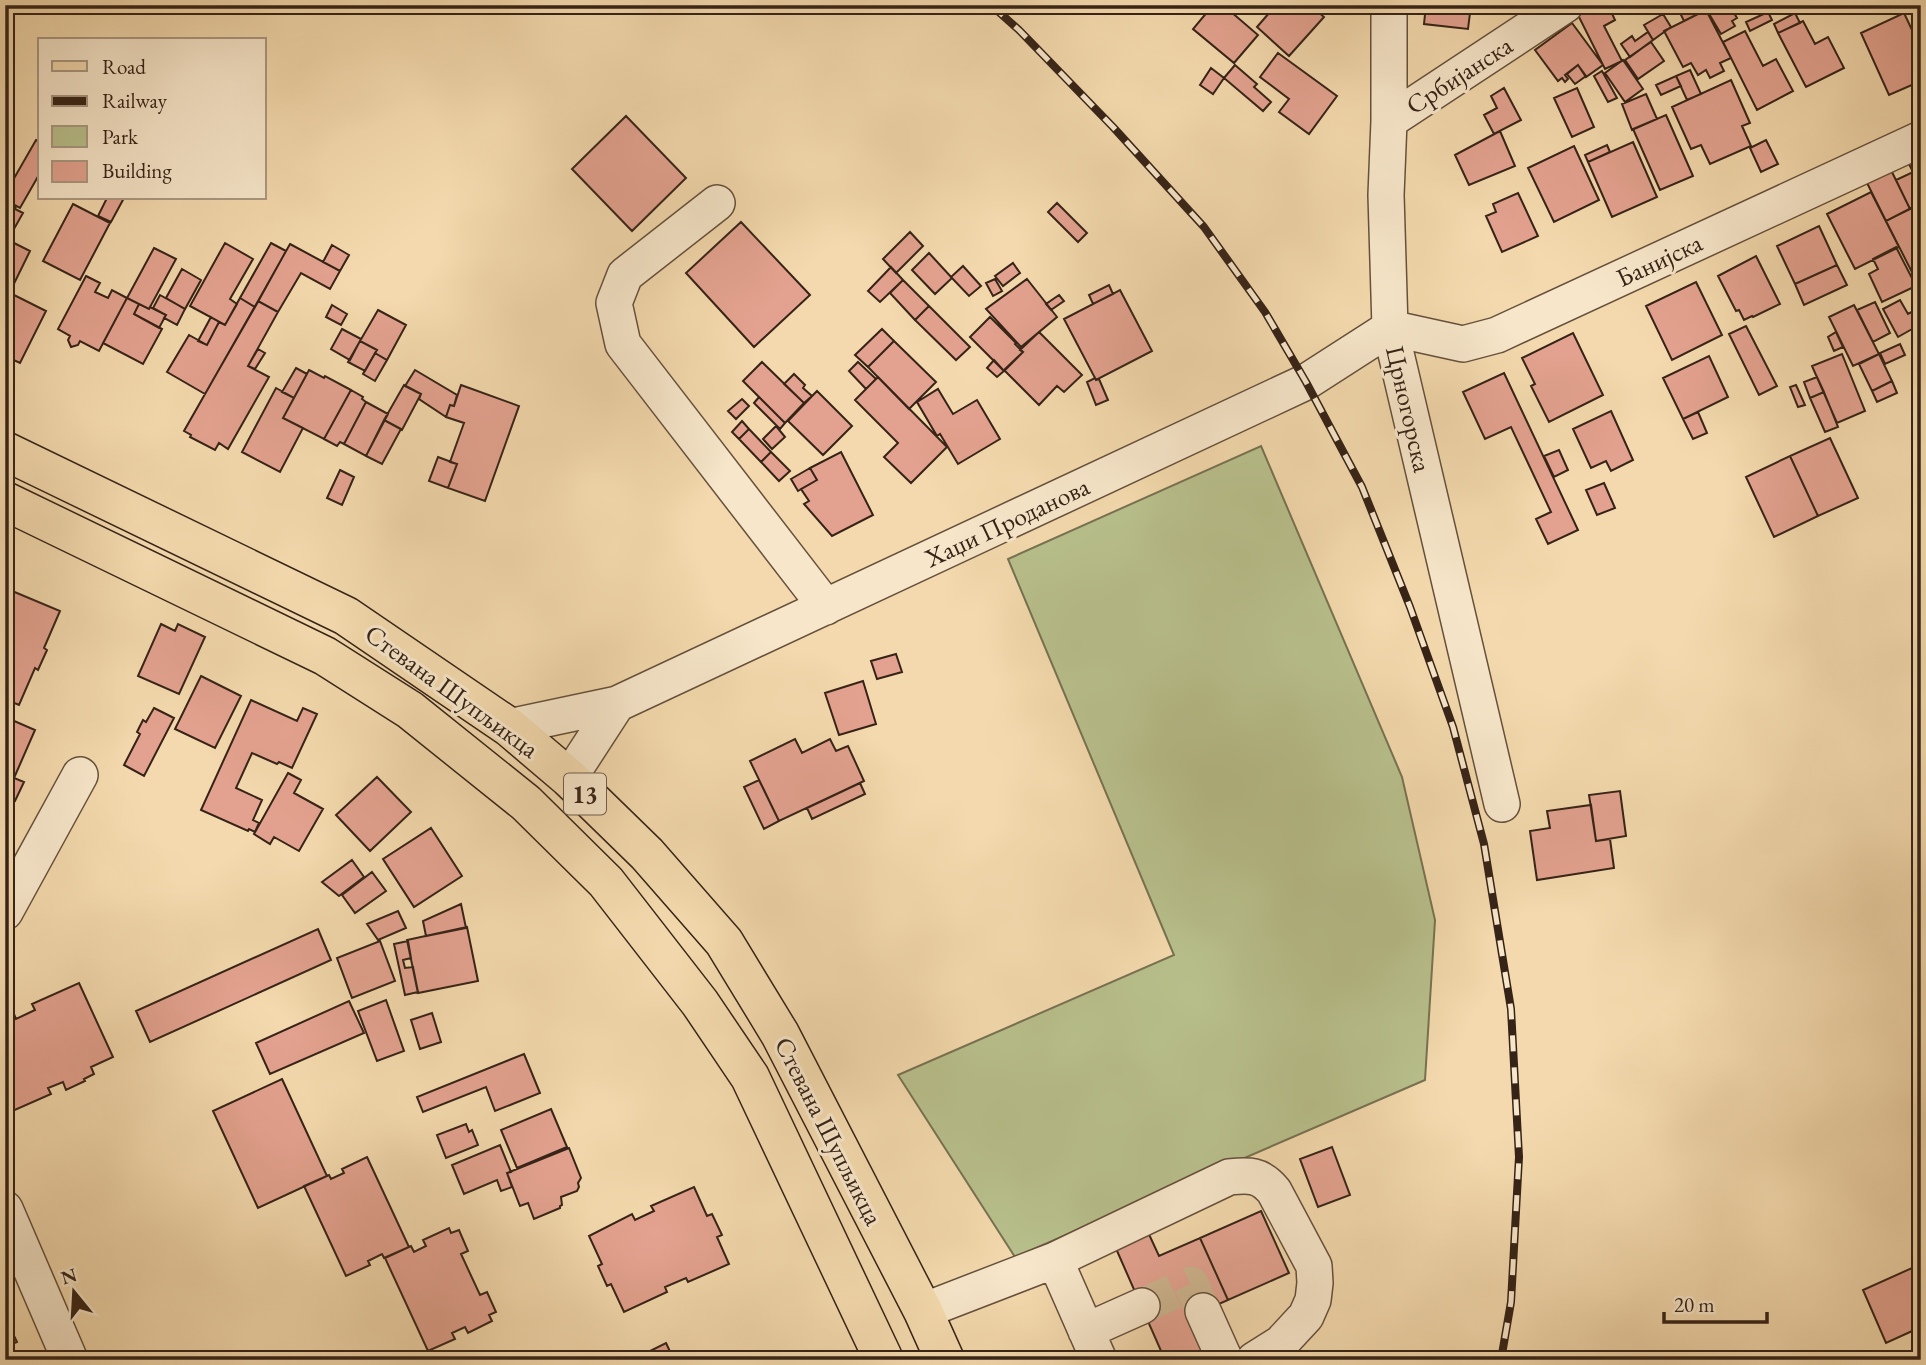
<svg xmlns="http://www.w3.org/2000/svg" width="1926" height="1365" viewBox="0 0 1926 1365" font-family="'EB Garamond',serif">
  <rect width="100%" height="100%" fill="#f3d9ad"/>
  <filter id="stains"><feTurbulence type="fractalNoise" baseFrequency=".00286" numOctaves="4"/><feColorMatrix values="0 0 0 0 .2 0 0 0 0 .09 0 0 0 0 .02 0 0 0 .5 -.17"/></filter>
  <radialGradient id="worn" r=".72"><stop offset=".6" stop-color="#630" stop-opacity="0"/><stop offset="1" stop-color="#630" stop-opacity=".3"/></radialGradient>
  <path fill="#b8c08c" stroke="#777252" stroke-width="2" d="M1261 446 1402 777 1435 920 1425 1080 1015 1257 898 1075 1174 955 1008 559Z"/>
  <path fill="#e3a28f" stroke="#362317" stroke-width="2" d="M1213 5H1223L1258 35 1234 63 1193 29Z
    M1276 5H1310L1324 17 1289 56 1257 27Z
    M1426 5H1471L1468 29 1424 24Z
    M1584 5H1608L1615 20 1604 26 1622 61 1605 69 1575 9Z
    M1676 5H1703L1706 10 1684 21Z
    M1708 5H1729L1737 18 1732 21 1735 26 1721 34 1705 7Z
    M1706 10 1731 58 1720 63 1724 71 1710 78 1706 70 1698 75 1691 63 1683 67 1664 31Z
    M1768 12 1772 20 1750 31 1746 22Z
    M1795 13 1800 23 1778 33 1774 24Z
    M1904 13 1921 49V81L1889 95 1861 33Z
    M1663 14 1671 27 1653 40 1644 25Z
    M1803 21 1815 44 1828 37 1844 68 1806 87 1778 33Z
    M1572 23 1603 65 1586 77 1578 65 1565 75 1568 79 1565 82 1562 78 1558 81 1535 50Z
    M1745 31 1763 66 1776 59 1793 91 1757 110 1723 42Z
    M1648 32 1653 40 1630 57 1621 44 1632 36 1635 41Z
    M1651 42 1664 61 1638 79 1625 60Z
    M1278 53 1337 96 1309 134 1279 112 1289 99 1260 77Z
    M1623 60 1643 89 1625 102 1605 73Z
    M1235 65 1257 84 1254 87 1271 102 1263 111 1224 78Z
    M1578 65 1586 76 1575 84 1567 74Z
    M1211 68 1224 78 1213 94 1200 85Z
    M1690 70 1701 94 1687 100 1676 76Z
    M1602 71 1617 98 1608 102 1594 76Z
    M1676 76 1681 86 1661 95 1656 85Z
    M1731 80 1750 123 1742 126 1751 146 1710 164 1701 145 1691 149 1672 107Z
    M1504 88 1521 120 1494 134 1484 115 1497 108 1491 96Z
    M1577 88 1594 127 1572 137 1554 98Z
    M1646 94 1657 119 1632 130 1622 104Z
    M1666 115 1693 176 1660 190 1633 129Z
    M626 116 686 178 632 231 572 169Z
    M1500 131 1515 166 1469 185 1455 155Z
    M36 140 40 142V173L20 208 5 200V194Z
    M1766 140 1778 164 1761 172 1750 148Z
    M1633 142 1657 197 1612 217 1588 162Z
    M1607 145 1610 152 1588 162 1585 155Z
    M1574 146 1599 200 1554 222 1528 168Z
    M1921 156V188L1908 162Z
    M1891 170 1910 209 1886 221 1867 183Z
    M1913 172 1921 188V203L1910 209 1896 180Z
    M1871 192 1899 247 1855 269 1827 214Z
    M1518 193 1538 236 1502 252 1486 216 1496 212 1493 204Z
    M107 198H124L111 222 98 216Z
    M5 200 16 206 15 209 23 213 14 229 5 224Z
    M1057 203 1087 233 1078 242 1048 212Z
    M1921 203V290L1886 221Z
    M73 204 110 223 80 280 43 261Z
    M741 222 810 295 754 347 686 273Z
    M1819 226 1837 265 1795 284 1777 246Z
    M910 232 923 246 896 273 883 259Z
    M8 240 30 251 5 302V247Z
    M225 243 253 259 230 299 237 304 225 325 190 306Z
    M271 243 286 251 255 307 240 298Z
    M290 244 340 271 330 289 301 273 278 312 258 301Z
    M332 245 349 255 340 271 323 262Z
    M1896 247 1916 286 1882 302 1869 274 1878 269 1873 259Z
    M154 248 176 259 149 309 127 298Z
    M929 253 952 278 935 294 912 270Z
    M1756 256 1780 304 1753 317 1752 316 1744 320 1739 310 1736 311 1718 276Z
    M1013 263 1020 273 1003 286 995 276Z
    M1837 265 1847 285 1804 305 1795 284Z
    M963 266 981 286 969 296 951 277Z
    M891 267 903 280 880 302 868 291Z
    M182 269 201 280 185 309 166 298Z
    M86 276 100 283 95 292 108 298 112 290 127 298 99 351 80 341 78 345 71 347 68 340 70 336 58 329Z
    M995 279 1002 291 993 296 986 283Z
    M1027 279 1057 317 1021 347 986 309Z
    M903 280 929 306 915 320 890 293Z
    M1696 282 1722 335 1672 360 1646 306Z
    M1109 285 1113 294 1093 304 1089 295Z
    M1120 290 1152 351 1096 380 1064 319Z
    M10 293 46 311 20 363 5 356V302Z
    M160 295 185 309 177 325 164 318 166 315 153 308Z
    M1059 295 1064 301 1051 310 1046 304Z
    M127 298 139 304 134 314 162 329 143 364 103 343Z
    M240 298 255 307 205 394 167 372 189 335 207 345 219 322 225 325Z
    M1900 300 1908 314 1921 307V324L1898 337 1883 309Z
    M258 301 278 312 248 366 269 377 228 449 219 443 215 450 190 437 191 435 184 431Z
    M1875 302 1890 333 1873 342 1857 310Z
    M139 304 149 309 150 307 166 315 159 328 134 314Z
    M332 305 347 314 341 325 326 317Z
    M1854 305 1879 354 1853 366 1829 317Z
    M929 306 970 347 956 360 915 320Z
    M378 310 406 325 387 360 375 353 377 350 360 341Z
    M211 317 219 322 207 345 198 341Z
    M990 317 1016 343 1015 344 1023 352 1004 371 970 337Z
    M1746 326 1777 386 1759 395 1729 334Z
    M342 329 361 339 350 360 331 349Z
    M882 329 894 341 868 367 855 355Z
    M1039 332 1082 375 1064 392 1057 386 1039 405 1004 370 1023 352 1020 350Z
    M1836 332 1843 347 1834 351 1828 337Z
    M1573 333 1603 395 1549 422 1531 386 1535 384 1522 358Z
    M360 341 377 350 365 371 348 362Z
    M894 341 936 382 909 409 868 367Z
    M1900 344 1905 355 1885 364 1880 353Z
    M258 349 265 353 255 369 248 366Z
    M375 353 387 360 375 381 363 374Z
    M1842 354 1865 411 1837 423 1812 366Z
    M1879 354 1892 381 1872 391 1859 364Z
    M1709 356 1728 397 1683 419 1663 378Z
    M994 360 1004 371 997 377 987 368Z
    M762 362 804 403 785 423 743 381Z
    M858 362 876 379 866 389 849 371Z
    M296 368 307 374 294 398 282 392Z
    M309 370 324 378 325 376 351 390 324 439 283 418Z
    M415 370 457 395 454 406 450 405 446 417 419 399 421 394 405 386Z
    M1504 373 1578 530 1548 544 1536 519 1551 512 1511 427 1485 439 1463 392Z
    M794 374 805 385 803 388 812 396 804 403 784 384Z
    M878 377 947 447 911 483 884 457 898 443 855 400Z
    M1817 377 1824 392 1810 398 1804 382Z
    M1095 378 1096 380 1099 379 1108 400 1096 405 1087 382Z
    M1892 381 1897 393 1877 402 1872 391Z
    M404 385 421 394 402 430 384 420Z
    M461 385 519 406 485 501 448 488 457 464 450 462 464 423 446 417 450 405 454 406Z
    M1796 385 1805 405 1798 407 1790 387Z
    M276 388 294 398 283 418 303 428 280 472 242 452Z
    M938 389 953 414 977 400 1000 439 958 464 940 434 937 436 917 402Z
    M351 390 363 397 362 399 366 402 344 444 340 442 337 446 324 439Z
    M817 391 852 426 823 455 788 421Z
    M1824 392 1838 427 1825 432 1810 398Z
    M759 397 785 423 780 429 754 403Z
    M742 399 749 406 736 419 728 411Z
    M366 402 388 414 366 456 344 444Z
    M1611 411 1633 460 1611 471 1606 461 1591 468 1573 429Z
    M1698 412 1707 433 1693 439 1683 419Z
    M384 420 401 429 382 464 366 456Z
    M742 421 749 429 739 439 732 432Z
    M776 426 785 437 772 449 763 439Z
    M749 429 771 452 761 462 739 439Z
    M1830 438 1858 498 1818 516 1790 456Z
    M1559 450 1568 470 1554 477 1544 456Z
    M771 452 790 471 779 481 761 462Z
    M841 452 873 515 832 536 804 504 809 501 801 489 817 480 810 468Z
    M1790 456 1818 516 1774 537 1746 477Z
    M438 457 457 464 448 488 429 481Z
    M810 468 817 480 798 491 791 479Z
    M340 470 354 477 342 505 327 498Z
    M1604 483 1615 508 1597 515 1586 490Z
    M5 588 60 611 44 648 47 650 38 670 35 668 19 705 5 699Z
    M161 624 175 631 178 624 205 637 179 694 138 676Z
    M896 654 902 672 877 679 871 661Z
    M201 676 241 696 215 748 175 729Z
    M863 681 876 724 839 735 825 693Z
    M251 700 297 721 303 708 317 714 292 768 279 762 277 764 252 753 236 788 262 800 253 820 259 823 255 832 249 829 248 831 201 810Z
    M154 708 174 718 144 776 124 765 140 734 137 732 143 720 146 722Z
    M5 717 35 730 14 778 24 782 15 801 5 796Z
    M795 739 802 753 830 739 836 751 848 746 864 781 779 821 750 761Z
    M288 773 301 780 294 793 323 809 299 851 274 837 270 844 254 834Z
    M377 777 411 812 370 851 336 815Z
    M759 780 779 821 764 829 744 787Z
    M860 783 865 794 812 819 807 808Z
    M1620 791 1626 836 1596 841 1589 795Z
    M1591 805 1596 841 1610 839 1614 868 1537 880 1530 831 1550 828 1547 811Z
    M431 828 462 876 414 907 383 859Z
    M352 860 364 877 339 896 322 882Z
    M372 872 386 891 355 913 342 895Z
    M461 904 466 928 426 936 423 921Z
    M398 911 406 928 378 940 367 924Z
    M467 927 478 981 418 993 407 940Z
    M318 929 331 960 150 1042 136 1011Z
    M380 941 395 981 352 998 337 958Z
    M408 941 411 958 403 960 405 968 413 967 418 992 405 995 394 944Z
    M79 983 113 1057 91 1067 94 1074 84 1079 85 1081 66 1090 63 1082 48 1088 51 1094 8 1113 5 1106V1017L14 1014 16 1019 35 1010 32 1004Z
    M386 1000 404 1051 377 1061 358 1011Z
    M349 1001 364 1033 270 1074 256 1043Z
    M432 1013 441 1042 420 1049 411 1020Z
    M524 1054 540 1093 495 1111 486 1087 423 1112 417 1097Z
    M282 1079 327 1176 258 1208 213 1111Z
    M551 1109 567 1147 517 1168 501 1130Z
    M466 1124 469 1132 472 1130 478 1145 446 1158 437 1135Z
    M500 1145 511 1172 507 1173 512 1187 501 1191 497 1180 464 1194 452 1165Z
    M1332 1147 1350 1195 1318 1207 1300 1159Z
    M569 1148 581 1178 578 1183 579 1187 577 1191 561 1197 562 1205 560 1206V1208L534 1219 528 1203 520 1206 507 1173Z
    M367 1157 409 1247 384 1258 382 1254 368 1261 370 1265 346 1276 304 1186 329 1175 331 1179 344 1173 342 1169Z
    M694 1187 707 1216 712 1214 722 1235 717 1237 729 1264 688 1282 686 1278 665 1287 667 1292 624 1312 611 1284 607 1286 598 1266 602 1264 589 1236 632 1214 635 1220 654 1211 651 1206Z
    M1261 1211 1289 1273 1228 1300 1200 1238Z
    M449 1228 451 1233 459 1230 468 1251 461 1254 480 1295 487 1292 496 1312 489 1315 492 1321 468 1333 465 1327 452 1333 455 1339 428 1351 385 1258 411 1246 414 1252 426 1246 423 1240Z
    M1147 1230 1159 1256 1200 1238 1228 1300 1187 1318 1206 1360H1165L1114 1244Z
    M1921 1264V1327L1886 1343 1863 1290Z
    M5 1317 17 1342 5 1347Z
    M666 1343 674 1360H640L638 1357Z"/>
  <g fill="none" stroke-linecap="round" stroke-linejoin="round">
    <path stroke="#cdb58f" stroke-width="35" stroke-dasharray="35 18" stroke-linecap="butt" d="M1142 1306 1191 1284 1203 1311"/>
    <g stroke="#65503c" stroke-width="38">
      <path id="minor" d="M1389 5V121L1386 195 1390 328 1502 804
        M1389 121 1565 5
        M717 203 625 275 614 303 623 344 826 607
        M1390 328 1463 344 1497 335 1921 139
        M509 727 617 704 1306 382 1390 328
        M569 778 617 704
        M5 912 80 775
        M5 1209 70 1360
        M1055 1260 1099 1360
        M923 1311 1055 1260 1229 1177C1249 1175 1260 1174 1274 1191L1314 1266 1315 1283 1313 1300 1306 1316 1281 1343 1254 1360
        M1203 1311 1225 1360
        M1086 1331 1142 1306"/>
    </g>
    <g stroke="#362317" stroke-width="41">
      <path id="major" d="M5 451 346 616 509 727 569 778 647 854 724 942 780 1034 923 1311 945 1360
        M5 501 325 656 410 710 526 803 606 882 700 1003 750 1077 884 1360"/>
    </g>
    <use href="#minor" stroke="#f7e6ca" stroke-width="35"/>
    <use href="#major" stroke="#f3d9ad" stroke-width="38"/>
    <g stroke="#362317" stroke-width="8">
      <path id="rail" d="M991 5 1019 30 1113 127 1204 227 1265 312 1306 382 1362 487 1410 607 1453 727 1484 844 1511 1009 1519 1157 1511 1302 1501 1360"/>
    </g>
    <use href="#rail" stroke="#f7e6ca" stroke-width="5" stroke-dasharray="16" stroke-linecap="butt"/>
  </g>
  <g text-anchor="middle" dominant-baseline="central" stroke-width="6" stroke-linejoin="round" paint-order="stroke">
    <rect fill="#f7e6ca" stroke="#705e4d" stroke-width="2" x="564" y="773.5" width="42" height="41" rx="5"/>
    <g font-size="24" font-weight="bold" fill="#362317">
      <text x="585" y="794">13</text>
    </g>
    <g font-size="26" fill="#362317" stroke="#f7e6ca">
      <text transform="translate(1459 75) rotate(-33)">Србијанска</text>
      <text transform="translate(1659 260) rotate(-25)">Банијска</text>
      <text transform="translate(1409 409) rotate(77)">Црногорска</text>
      <text transform="translate(1007 522) rotate(-25)">Хаџи Проданова</text>
      <text transform="translate(452 691) rotate(36)">Стевана Шупљикца</text>
      <text transform="translate(829 1131) rotate(63)">Стевана Шупљикца</text>
    </g>
  </g>
  <rect width="1926" height="1365" fill="none" stroke="#f3d9ad" stroke-width="28"/>
  <rect x="7" y="7" width="1912" height="1351" fill="none" stroke="#362317" stroke-width="3.5"/>
  <rect x="14" y="14" width="1898" height="1337" fill="none" stroke="#362317" stroke-width="2"/>
  <rect x="38" y="38" width="228" height="161" fill="#f7e6ca" stroke="#aa9882" stroke-width="2"/>
  <rect x="52" y="61" width="35" height="10" fill="#f3d9ad" stroke="#aa9882" stroke-width="2"/>
  <text x="102" y="74" font-size="21" fill="#362317">Road</text>
  <rect x="52" y="96" width="35" height="10" fill="#362317" stroke="#aa9882" stroke-width="2"/>
  <text x="102" y="108" font-size="21" fill="#362317">Railway</text>
  <rect x="52" y="126" width="35" height="21" fill="#b8c08c" stroke="#aa9882" stroke-width="2"/>
  <text x="102" y="144" font-size="21" fill="#362317">Park</text>
  <rect x="52" y="161" width="35" height="21" fill="#e3a28f" stroke="#aa9882" stroke-width="2"/>
  <text x="102" y="178" font-size="21" fill="#362317">Building</text>
  <g transform="translate(74 1292) rotate(342)" stroke="#f7e6ca" stroke-width="5" paint-order="stroke">
  <path d="M0-5L12 26L0 18L-12 26Z" fill="#362317"/>
  <text y="-10" font-size="19" font-weight="bold" text-anchor="middle" fill="#362317">N</text>
  </g>
  <path d="M1664 1312v10h103v-10" fill="none" stroke="#362317" stroke-width="3.5"/>
  <text x="1674" y="1312" font-size="21" fill="#362317" stroke="#f7e6ca" stroke-width="5" paint-order="stroke">20 m</text>
  <rect width="100%" height="100%" filter="url(#stains)"/>
  <rect width="100%" height="100%" fill="url(#worn)"/>
</svg>
